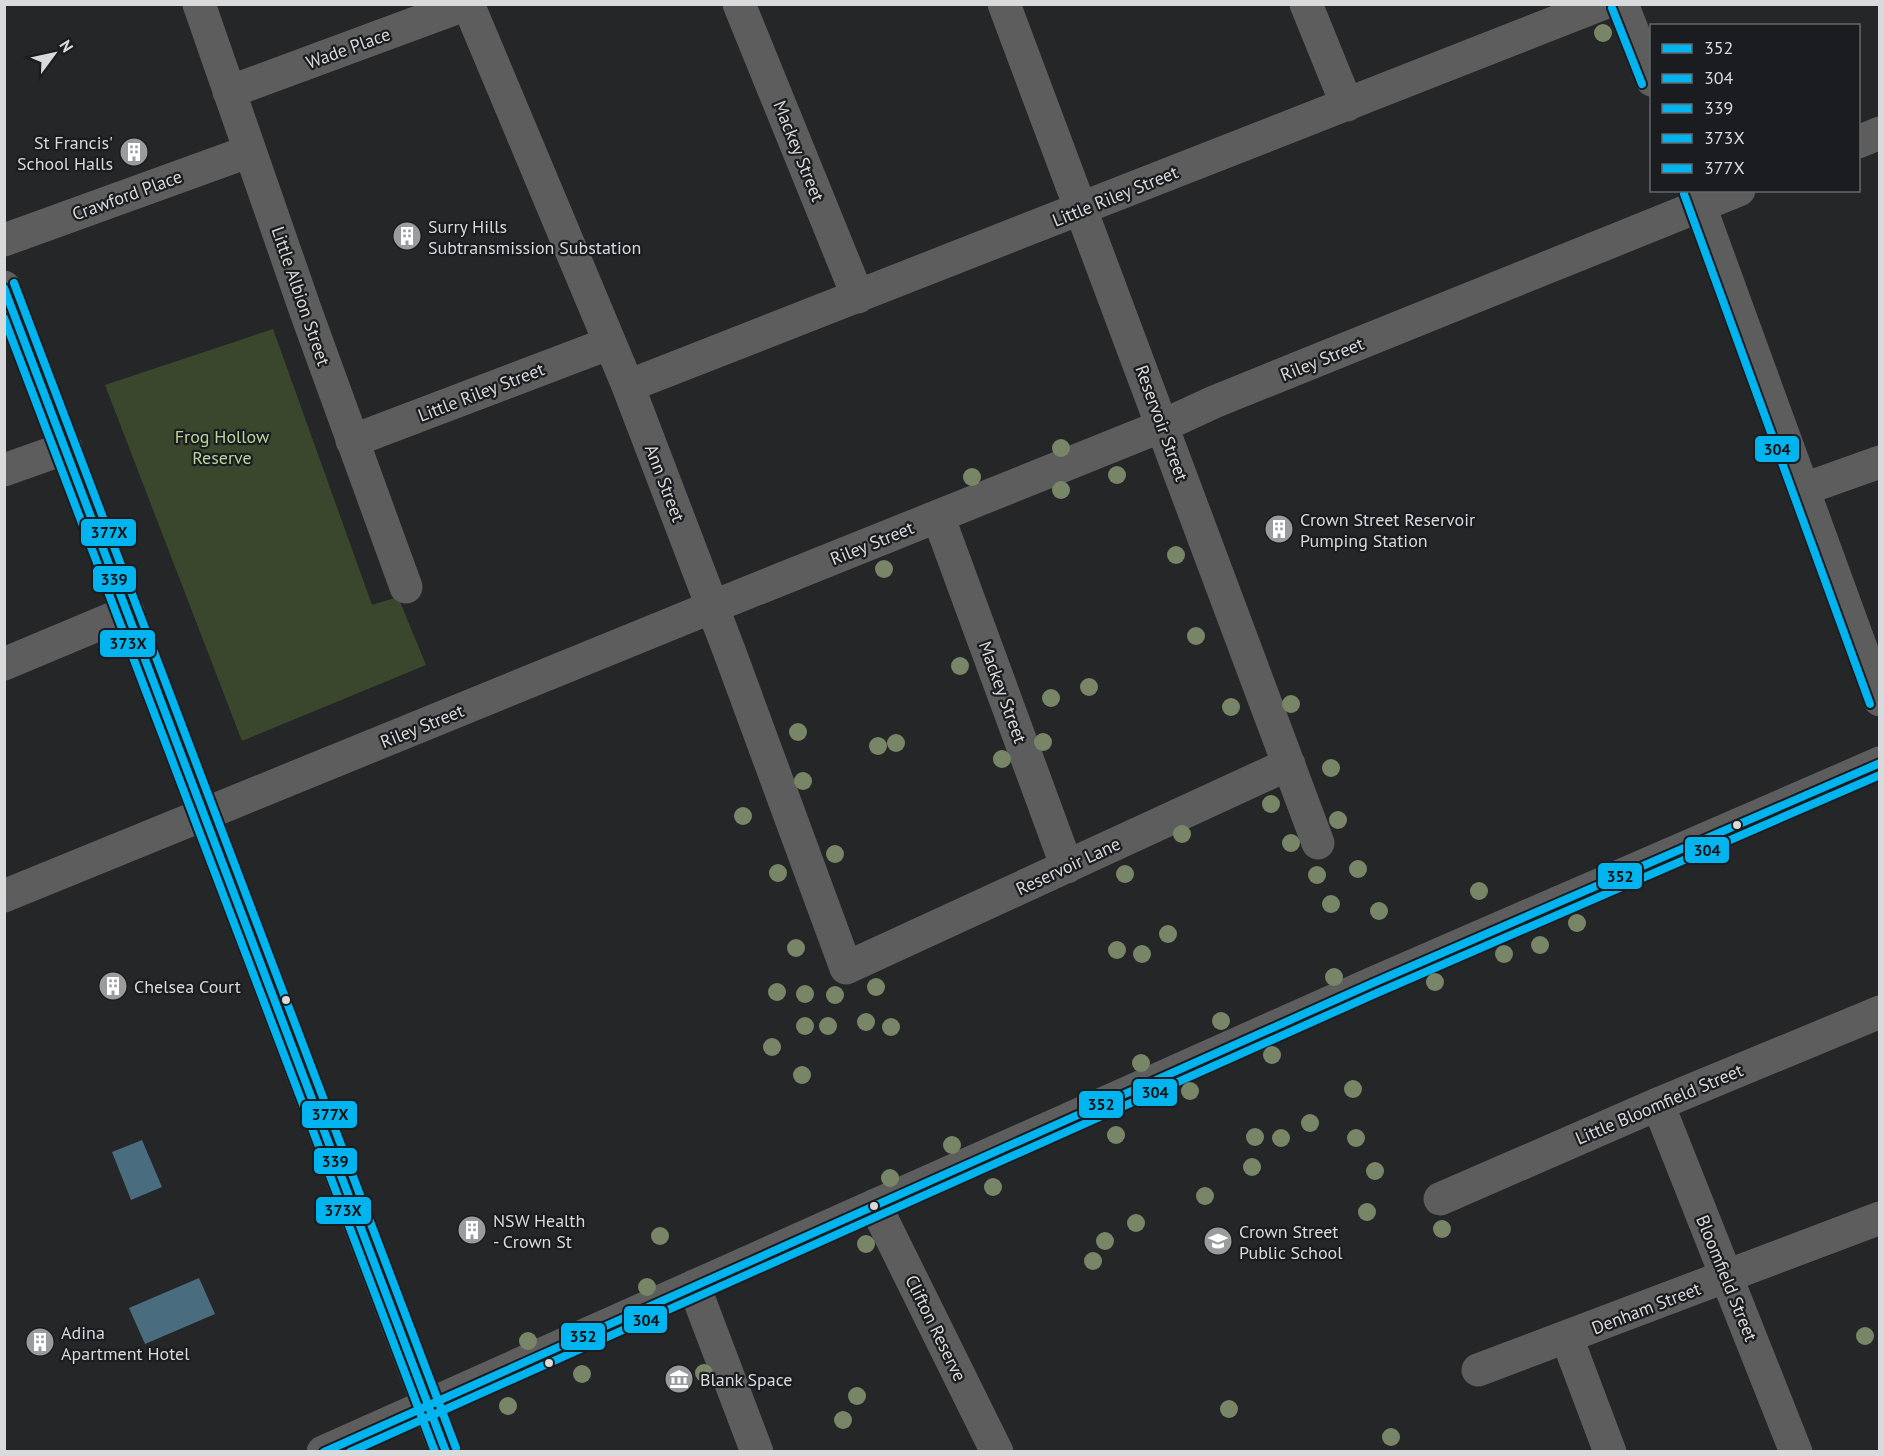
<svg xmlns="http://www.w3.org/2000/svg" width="1884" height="1456" viewBox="0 0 1884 1456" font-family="'PT Sans',sans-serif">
  <rect width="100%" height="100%" fill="#252628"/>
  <path fill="#3b472d" d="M273 329 372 605 398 597 426 665 242 741 105 385Z"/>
  <path fill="#4a6c7f" d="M142 1140 162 1187 131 1200 112 1152Z
    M199 1278 215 1314 145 1344 129 1308Z"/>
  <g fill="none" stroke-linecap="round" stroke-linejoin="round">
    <path stroke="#5e5d5e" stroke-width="33" d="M199 4 306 312 406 587
      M468 4 628 386 730 653 846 968 1289 764
      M739 4 858 297
      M1004 4 1318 843
      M1306 4 1347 105
      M1622 4 1652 80
      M229 92 467 4
      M1858 142 1880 133
      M1694 190 1880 700
      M4 240 250 151
      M628 386 1602 4
      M352 441 610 343
      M4 470 66 448
      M1804 489 1880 462
      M938 516 1067 867
      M4 664 128 612
      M4 896 712 607 1162 426 1214 402 1739 190
      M1658 1104 1796 1452
      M1440 1199 1658 1104 1880 1012
      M875 1205 997 1452
      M694 1286 757 1452
      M1567 1338 1610 1452
      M1478 1370 1880 1218
      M323 1452 1373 983 1880 763"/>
    <path stroke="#5f5f5f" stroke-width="33" d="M4 287 446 1452"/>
    <g stroke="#1a1c1f" stroke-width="12">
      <path id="bus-1" d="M324 1452 1373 983 1880 763"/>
    </g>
    <g stroke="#1a1c1f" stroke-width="12">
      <path id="bus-2" d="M1612 8 1642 84
        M1684 194 1870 704
        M350 1452 1377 993 1880 775"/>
    </g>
    <g stroke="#1a1c1f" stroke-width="12">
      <path id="bus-3" d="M4 288 446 1452"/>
    </g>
    <g stroke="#1a1c1f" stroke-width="12">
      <path id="bus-4" d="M4 318 435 1452"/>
    </g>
    <g stroke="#1a1c1f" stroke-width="12">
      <path id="bus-5" d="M14 283 456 1448"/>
    </g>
    <use href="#bus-1" stroke="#00b5ef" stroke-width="8"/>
    <use href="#bus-2" stroke="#00b5ef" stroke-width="8"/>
    <use href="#bus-3" stroke="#00b5ef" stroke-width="8"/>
    <use href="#bus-4" stroke="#00b5ef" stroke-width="8"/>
    <use href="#bus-5" stroke="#00b5ef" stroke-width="8"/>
  </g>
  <g fill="#788667">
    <circle cx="1603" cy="33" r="9"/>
    <circle cx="1061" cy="448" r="9"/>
    <circle cx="1117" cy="475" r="9"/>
    <circle cx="972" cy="477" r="9"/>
    <circle cx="1061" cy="490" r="9"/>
    <circle cx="1176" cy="555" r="9"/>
    <circle cx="884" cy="569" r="9"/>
    <circle cx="1196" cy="636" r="9"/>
    <circle cx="960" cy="666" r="9"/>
    <circle cx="1089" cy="687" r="9"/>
    <circle cx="1051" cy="698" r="9"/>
    <circle cx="1291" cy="704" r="9"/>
    <circle cx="1231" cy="707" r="9"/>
    <circle cx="798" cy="732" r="9"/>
    <circle cx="1043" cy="742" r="9"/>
    <circle cx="896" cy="743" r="9"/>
    <circle cx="878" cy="746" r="9"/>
    <circle cx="1002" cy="759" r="9"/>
    <circle cx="1331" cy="768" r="9"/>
    <circle cx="803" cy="781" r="9"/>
    <circle cx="1271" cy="804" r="9"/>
    <circle cx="743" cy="816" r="9"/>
    <circle cx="1338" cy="820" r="9"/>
    <circle cx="1182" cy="834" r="9"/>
    <circle cx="1291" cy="843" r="9"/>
    <circle cx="835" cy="854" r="9"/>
    <circle cx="1358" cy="869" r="9"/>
    <circle cx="778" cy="873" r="9"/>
    <circle cx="1125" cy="874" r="9"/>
    <circle cx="1317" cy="875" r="9"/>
    <circle cx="1479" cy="891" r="9"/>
    <circle cx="1331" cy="904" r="9"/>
    <circle cx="1379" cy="911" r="9"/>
    <circle cx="1577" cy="923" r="9"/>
    <circle cx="1168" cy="934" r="9"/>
    <circle cx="1540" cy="945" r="9"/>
    <circle cx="796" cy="948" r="9"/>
    <circle cx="1117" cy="950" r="9"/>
    <circle cx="1142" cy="954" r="9"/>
    <circle cx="1504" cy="954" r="9"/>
    <circle cx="1334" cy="977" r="9"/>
    <circle cx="1435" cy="982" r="9"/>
    <circle cx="876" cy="987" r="9"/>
    <circle cx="777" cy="992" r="9"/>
    <circle cx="805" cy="994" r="9"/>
    <circle cx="835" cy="995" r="9"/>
    <circle cx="1221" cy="1021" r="9"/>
    <circle cx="866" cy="1022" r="9"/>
    <circle cx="805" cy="1026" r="9"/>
    <circle cx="828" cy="1026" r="9"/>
    <circle cx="891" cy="1027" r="9"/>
    <circle cx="772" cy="1047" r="9"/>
    <circle cx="1272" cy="1055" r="9"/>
    <circle cx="1141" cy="1063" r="9"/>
    <circle cx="802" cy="1075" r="9"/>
    <circle cx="1353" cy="1089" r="9"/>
    <circle cx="1190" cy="1091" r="9"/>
    <circle cx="1310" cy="1123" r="9"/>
    <circle cx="1116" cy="1135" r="9"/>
    <circle cx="1255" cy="1137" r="9"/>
    <circle cx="1281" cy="1138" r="9"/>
    <circle cx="1356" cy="1138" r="9"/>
    <circle cx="952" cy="1145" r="9"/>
    <circle cx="1252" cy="1167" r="9"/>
    <circle cx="1375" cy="1171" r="9"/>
    <circle cx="890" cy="1178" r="9"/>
    <circle cx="993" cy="1187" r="9"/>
    <circle cx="1205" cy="1196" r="9"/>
    <circle cx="1367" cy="1212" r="9"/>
    <circle cx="1136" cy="1223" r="9"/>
    <circle cx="1442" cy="1229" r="9"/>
    <circle cx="660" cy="1236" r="9"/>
    <circle cx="1105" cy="1241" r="9"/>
    <circle cx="866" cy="1244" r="9"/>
    <circle cx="1093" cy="1261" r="9"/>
    <circle cx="647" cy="1287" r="9"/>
    <circle cx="1865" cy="1336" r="9"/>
    <circle cx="528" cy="1341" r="9"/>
    <circle cx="704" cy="1373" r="9"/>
    <circle cx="582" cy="1374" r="9"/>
    <circle cx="857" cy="1396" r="9"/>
    <circle cx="508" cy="1406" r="9"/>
    <circle cx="1229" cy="1409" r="9"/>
    <circle cx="843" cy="1420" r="9"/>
    <circle cx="1391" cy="1437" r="9"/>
  </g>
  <defs>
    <g id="building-disc" transform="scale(1.5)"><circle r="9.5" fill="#999b9d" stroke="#1a1c1f"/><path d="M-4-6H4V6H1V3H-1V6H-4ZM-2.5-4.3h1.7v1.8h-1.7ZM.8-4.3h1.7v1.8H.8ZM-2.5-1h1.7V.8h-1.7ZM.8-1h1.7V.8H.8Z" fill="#fff"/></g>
    <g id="school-disc" transform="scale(1.5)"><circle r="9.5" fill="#999b9d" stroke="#1a1c1f"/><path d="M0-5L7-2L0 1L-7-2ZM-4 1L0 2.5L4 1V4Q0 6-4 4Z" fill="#fff"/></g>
    <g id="museum-disc" transform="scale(1.5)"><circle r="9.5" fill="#999b9d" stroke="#1a1c1f"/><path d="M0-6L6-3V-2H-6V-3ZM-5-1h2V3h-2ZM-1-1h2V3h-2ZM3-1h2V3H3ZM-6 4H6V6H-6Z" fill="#fff"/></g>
  </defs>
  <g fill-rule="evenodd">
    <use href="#building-disc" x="134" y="152"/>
    <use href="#building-disc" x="407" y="236"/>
    <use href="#building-disc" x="1279" y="529"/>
    <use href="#building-disc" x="113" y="986"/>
    <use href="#building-disc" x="472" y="1230"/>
    <use href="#school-disc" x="1218" y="1241"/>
    <use href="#building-disc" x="40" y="1342"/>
    <use href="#museum-disc" x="679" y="1379"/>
  </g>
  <g fill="#d8dadc" stroke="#1a1c1f" stroke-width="2">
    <circle cx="1737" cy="825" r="5"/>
    <circle cx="286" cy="1000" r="5"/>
    <circle cx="874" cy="1206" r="5"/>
    <circle cx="549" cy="1363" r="5"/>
  </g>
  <g text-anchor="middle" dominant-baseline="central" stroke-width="4.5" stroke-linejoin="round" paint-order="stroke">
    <g font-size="18" fill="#d8dadc" stroke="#1a1c1f">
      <text transform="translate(348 48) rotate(-20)">Wade Place</text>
      <text transform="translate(799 151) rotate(68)">Mackey Street</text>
      <text transform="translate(127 195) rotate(-20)">Crawford Place</text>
      <text transform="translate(1115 196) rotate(-22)">Little Riley Street</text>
      <text transform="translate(301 296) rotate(71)">Little Albion Street</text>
      <text transform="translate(1322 359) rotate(-22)">Riley Street</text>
      <text transform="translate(481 392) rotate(-21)">Little Riley Street</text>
      <text transform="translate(1162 423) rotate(70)">Reservoir Street</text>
      <text transform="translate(665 483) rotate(69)">Ann Street</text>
      <text transform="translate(872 543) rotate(-22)">Riley Street</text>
      <text transform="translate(1003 692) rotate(70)">Mackey Street</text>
      <text transform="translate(422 726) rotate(-22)">Riley Street</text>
      <text transform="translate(1068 866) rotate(-25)">Reservoir Lane</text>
      <text transform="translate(1659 1104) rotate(-23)">Little Bloomfield Street</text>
      <text transform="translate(1727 1278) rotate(68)">Bloomfield Street</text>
      <text transform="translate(1646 1308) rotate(-21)">Denham Street</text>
      <text transform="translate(936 1328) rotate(64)">Clifton Reserve</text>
    </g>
    <g font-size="18" fill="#d8dadc" stroke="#1a1c1f" text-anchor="start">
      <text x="113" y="142" text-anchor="end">St Francis'<tspan x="113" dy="21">School Halls</tspan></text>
      <text x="428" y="226">Surry Hills<tspan x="428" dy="21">Subtransmission Substation</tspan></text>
      <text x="1300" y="519">Crown Street Reservoir<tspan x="1300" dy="21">Pumping Station</tspan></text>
      <text x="134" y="986">Chelsea Court</text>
      <text x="493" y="1220">NSW Health<tspan x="493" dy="21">- Crown St</tspan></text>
      <text x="1239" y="1231">Crown Street<tspan x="1239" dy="21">Public School</tspan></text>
      <text x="61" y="1332">Adina<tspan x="61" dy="21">Apartment Hotel</tspan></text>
      <text x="700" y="1379">Blank Space</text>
    </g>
    <g font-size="18" fill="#bbd59a" stroke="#1a1c1f">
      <text x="222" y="436">Frog Hollow<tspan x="222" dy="21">Reserve</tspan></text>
    </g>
  </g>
  <g stroke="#1a1c1f" stroke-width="2">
    <rect x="1754" y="435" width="46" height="28" rx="6" fill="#00b5ef"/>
    <rect x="80" y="518" width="57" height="29" rx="6" fill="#00b5ef"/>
    <rect x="92" y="565" width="45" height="28" rx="6" fill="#00b5ef"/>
    <rect x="99" y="629" width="57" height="29" rx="6" fill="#00b5ef"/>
    <rect x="1684" y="836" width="46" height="28" rx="6" fill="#00b5ef"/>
    <rect x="1597" y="862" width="46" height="28" rx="6" fill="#00b5ef"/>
    <rect x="1132" y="1078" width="46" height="29" rx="6" fill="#00b5ef"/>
    <rect x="1078" y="1090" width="46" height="29" rx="6" fill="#00b5ef"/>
    <rect x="301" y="1100" width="57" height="29" rx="6" fill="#00b5ef"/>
    <rect x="313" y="1147" width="45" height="28" rx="6" fill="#00b5ef"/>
    <rect x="315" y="1196" width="57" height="29" rx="6" fill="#00b5ef"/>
    <rect x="623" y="1305" width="45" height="29" rx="6" fill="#00b5ef"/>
    <rect x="560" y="1322" width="46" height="29" rx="6" fill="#00b5ef"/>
  </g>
  <g font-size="16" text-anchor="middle" font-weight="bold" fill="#111">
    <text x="1777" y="455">304</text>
    <text x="109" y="538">377X</text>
    <text x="114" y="585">339</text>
    <text x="128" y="649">373X</text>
    <text x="1707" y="856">304</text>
    <text x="1620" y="882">352</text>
    <text x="1155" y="1098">304</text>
    <text x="1101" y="1110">352</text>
    <text x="330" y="1120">377X</text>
    <text x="335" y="1167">339</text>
    <text x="343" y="1216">373X</text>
    <text x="646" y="1326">304</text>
    <text x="583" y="1342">352</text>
  </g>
  <rect width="1884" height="1456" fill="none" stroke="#d8dadc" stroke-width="12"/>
  <rect x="1650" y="24" width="210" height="168" fill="#1a1c1f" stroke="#66686b" stroke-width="1.5"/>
  <rect x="1662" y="44" width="30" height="9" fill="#00b5ef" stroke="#66686b" stroke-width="1.5"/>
  <text x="1704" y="54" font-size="18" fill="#d8dadc">352</text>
  <rect x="1662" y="74" width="30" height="9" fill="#00b5ef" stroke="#66686b" stroke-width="1.5"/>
  <text x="1704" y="84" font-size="18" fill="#d8dadc">304</text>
  <rect x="1662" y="104" width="30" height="9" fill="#00b5ef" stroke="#66686b" stroke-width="1.5"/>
  <text x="1704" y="114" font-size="18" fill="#d8dadc">339</text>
  <rect x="1662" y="134" width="30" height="9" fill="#00b5ef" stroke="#66686b" stroke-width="1.5"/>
  <text x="1704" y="144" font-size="18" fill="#d8dadc">373X</text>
  <rect x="1662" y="164" width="30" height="9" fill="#00b5ef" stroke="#66686b" stroke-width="1.5"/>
  <text x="1704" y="174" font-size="18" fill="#d8dadc">377X</text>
  <g transform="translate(54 54) rotate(57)" stroke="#1a1c1f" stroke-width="4.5" paint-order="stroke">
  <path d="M0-4.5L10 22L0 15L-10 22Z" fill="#d8dadc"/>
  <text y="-9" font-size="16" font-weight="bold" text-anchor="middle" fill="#d8dadc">N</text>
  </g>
</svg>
